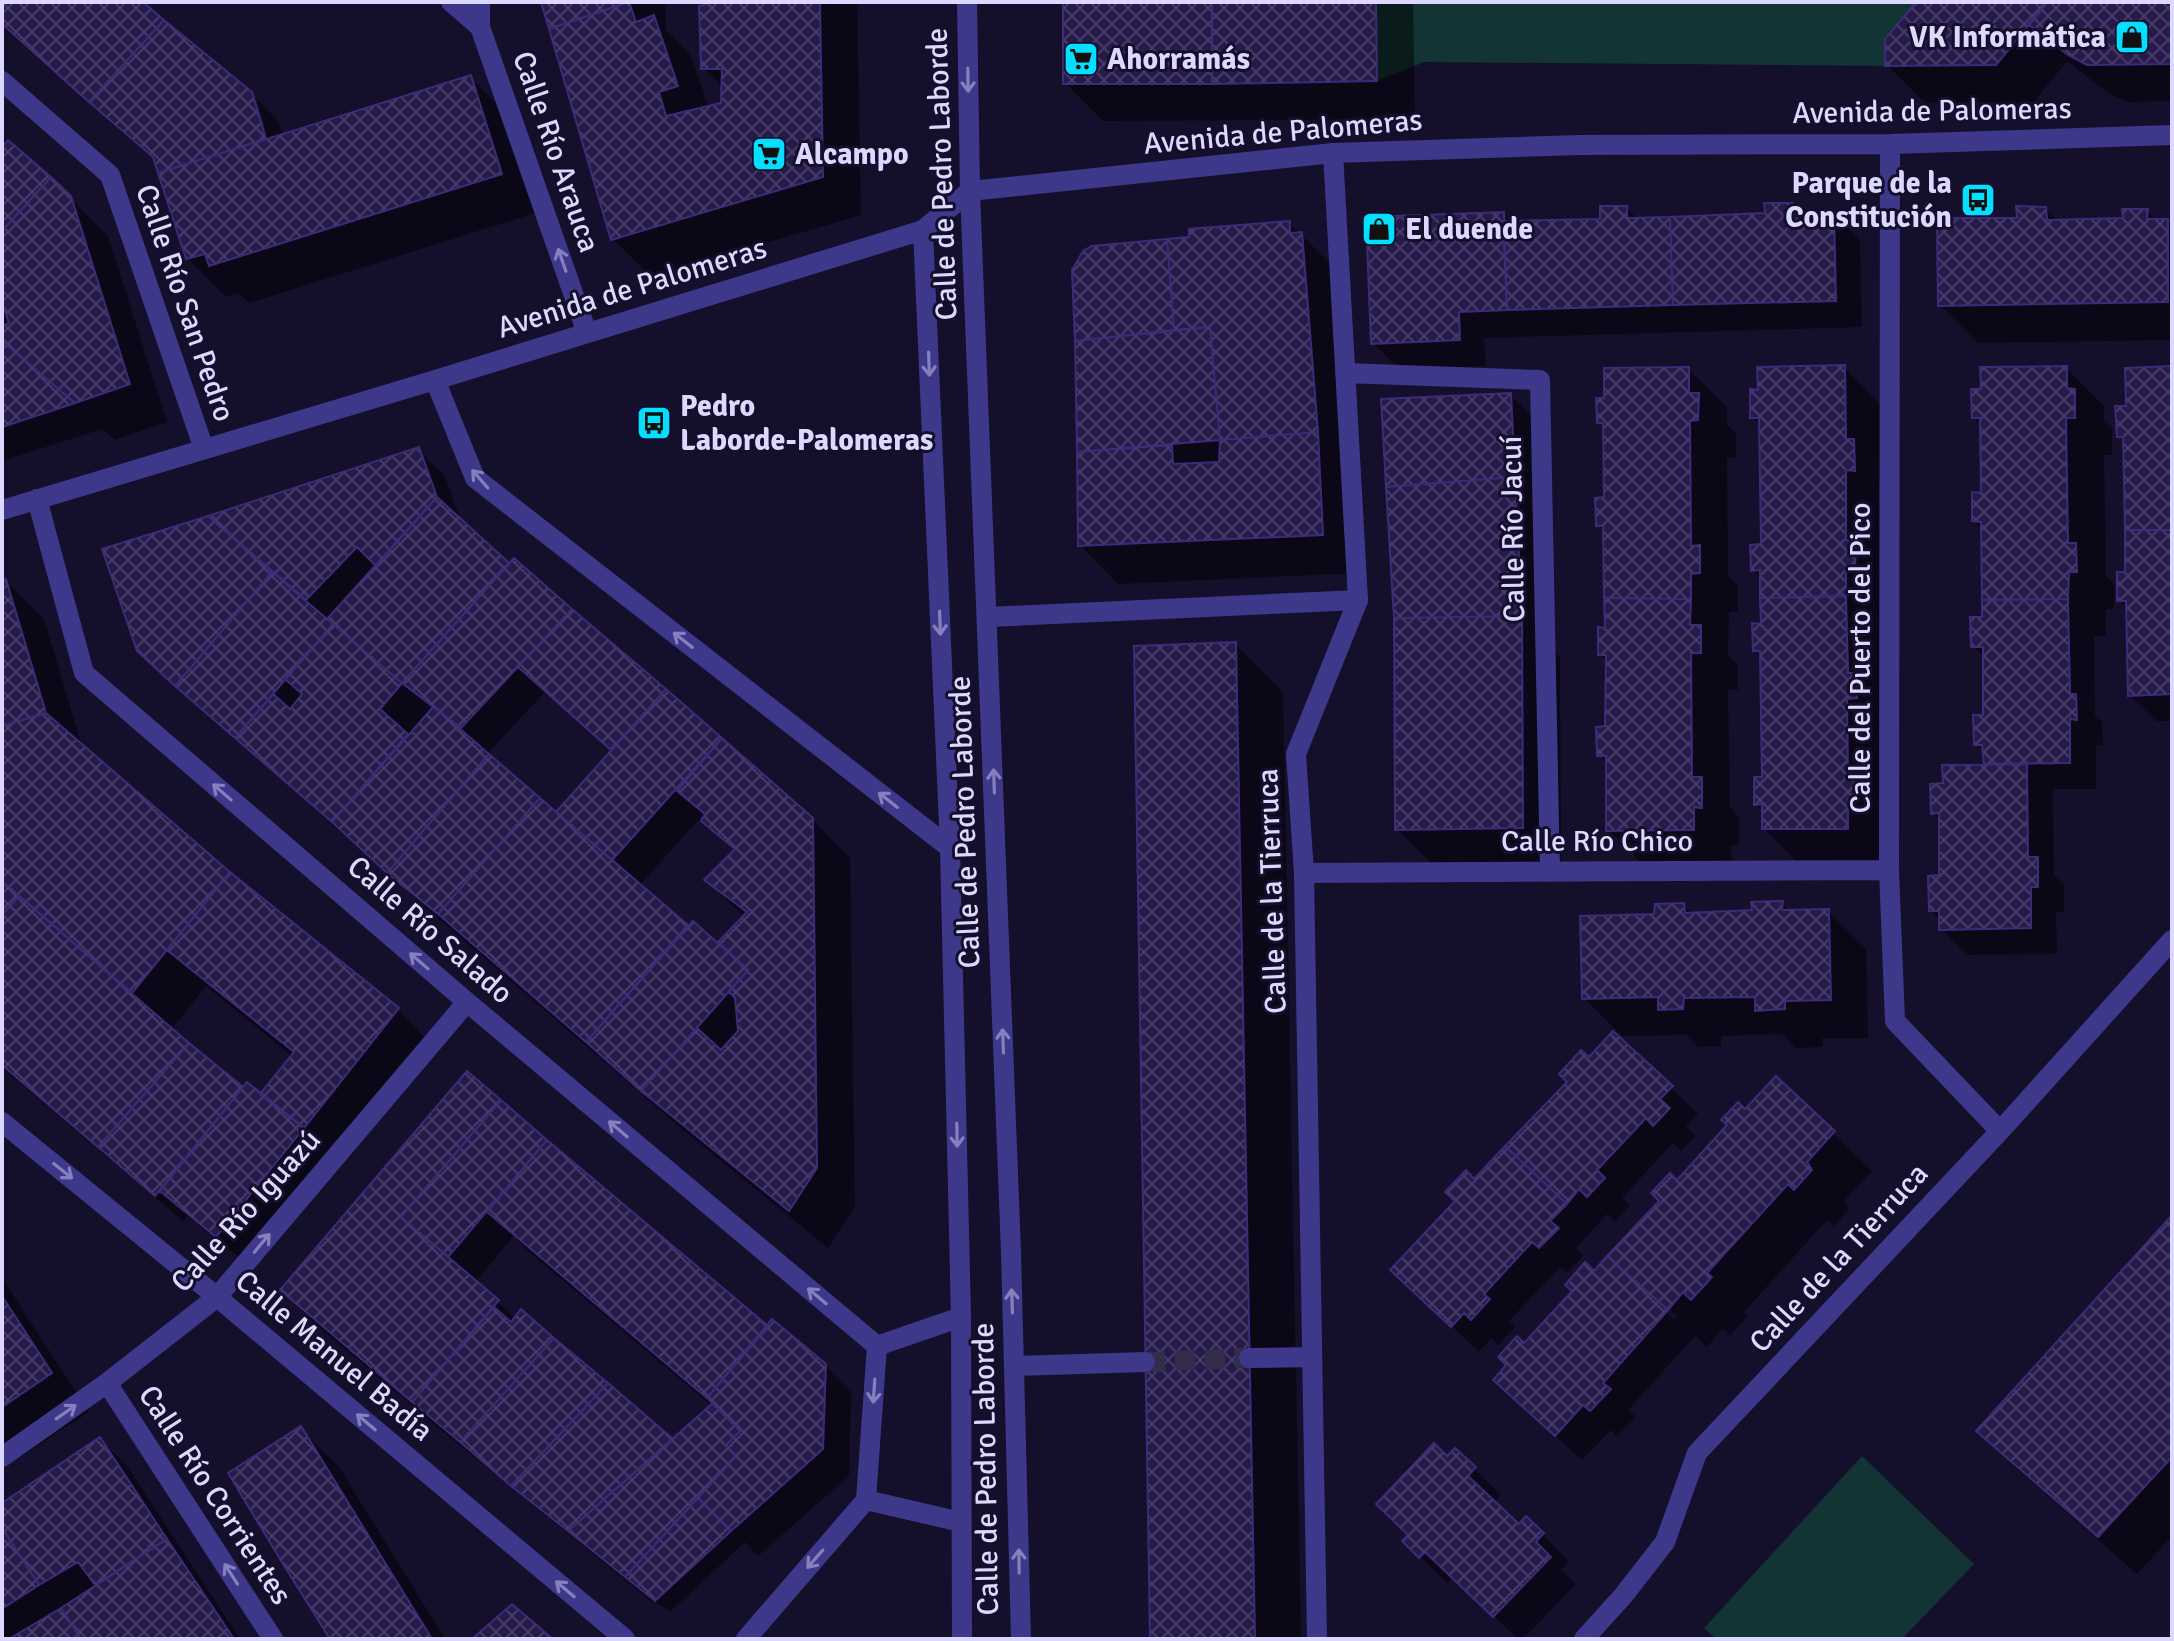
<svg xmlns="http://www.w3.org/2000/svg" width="2174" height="1641" viewBox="0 0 2174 1641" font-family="Signika,sans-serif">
  <defs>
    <pattern id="building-cross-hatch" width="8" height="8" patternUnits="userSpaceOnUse" patternTransform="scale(2)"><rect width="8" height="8" fill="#261a4b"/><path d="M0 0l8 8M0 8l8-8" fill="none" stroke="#453b66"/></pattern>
  </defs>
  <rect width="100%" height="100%" fill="#140f2a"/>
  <path fill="#123434" d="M1376 2H1916L1885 39V66L1424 62 1377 81Z
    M1862 1456 1974 1564 1902 1639H1716L1704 1628Z"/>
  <path fill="#0007" fill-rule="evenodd" d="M2 2H140L254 97H252L263 136 267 135 257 99 278 121 283 136 470 77 508 115 539 212 249 303 238 293 226 297 187 258 156 161 2 27Z
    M543 2H665L666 30 691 56 709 108 723 105 724 88 703 68 718 2H857L861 215 651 277 613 239Z
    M1065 2H1413L1415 119 1103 121 1065 83Z
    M1918 2H2172V101L2127 102 2108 93 2067 61 2034 102 1925 103 1887 65Z
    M2 137 49 178 108 236 167 422 115 440 102 429 2 461Z
    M1792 205 1802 215 1833 214 1860 240 1862 327 1484 338 1486 366 1400 370 1373 343 1503 214 1512 223 1603 220 1626 208 1639 220 1767 215Z
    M2046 209 2059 222 2125 220 2147 211 2157 221H2167L2172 227V340L1978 343 1940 305 2019 220Z
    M1289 223 1339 272 1360 573 1118 584 1080 545 1074 271 1191 239Z
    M1844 367 1882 406 1886 866 1802 867 1764 829V812L1756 804 1764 779 1762 658 1755 650 1763 626 1762 579 1753 570 1763 546 1761 426 1752 417 1760 392Z
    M2066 368 2104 406V421L2112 429V455H2104L2106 576 2114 584V609H2106V636H2094L2095 716 2102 722 2103 745H2096V789H2053L2054 875 2064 885V912H2056L2057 954 1968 955 1941 929V921L1931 910 1941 877V821L1933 813 1945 785 1986 766 1985 753 1976 744 1985 717V658L1973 646 1984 619 1983 530 1974 521 1983 495 1982 426 1973 417Z
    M2172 368V721H2156L2130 695 2128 609 2119 600 2127 574 2126 443 2119 436 2128 408Z
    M1688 369 1727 407V424L1736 434V458H1727L1728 576 1738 586V611L1729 612 1728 655 1738 665V690H1728L1730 807 1739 817V845H1731L1732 867 1646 868 1608 830V764L1599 755 1607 728 1608 662 1600 654 1607 630 1605 533 1598 525 1606 499 1605 428 1599 422Z
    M1511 395 1537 422 1548 645 1560 657 1561 866 1435 867 1397 829Z
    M418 450 445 476 461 522 509 565 514 561 721 740 812 819 850 858 855 1207 828 1248 682 1129 416 899 166 677 104 551ZM545 692 612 751 565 819 538 800 487 754ZM708 809 704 821 735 852 707 880 745 918 729 955 689 928 639 886Z
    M6 581 44 619 82 746 229 874 398 1010 436 1048 244 1261 187 1216 183 1221 2 1068V582ZM206 986 293 1057 261 1096 244 1090 171 1030Z
    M1235 644 1283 692 1301 1639H1152Z
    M1782 903 1790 912 1828 911 1866 949 1868 1038H1822L1823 1047 1795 1048 1782 1034 1721 1036V1046L1698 1047 1686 1035 1622 1036 1584 998 1656 916 1683 905 1693 915 1754 912Z
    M1589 1060 1671 1088 1698 1114 1686 1126 1695 1136 1681 1151 1673 1143 1622 1198 1630 1205 1615 1221 1607 1214 1576 1248 1583 1256 1567 1273 1560 1267 1509 1321 1515 1327 1498 1345 1491 1338 1479 1352 1420 1296 1475 1181Z
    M467 1074 767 1328 824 1365 851 1392 849 1476 758 1556 745 1542 670 1612 654 1600 652 1602 452 1439 320 1328 282 1290ZM514 1236 527 1250 712 1406 673 1442 516 1319 475 1282Z
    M1776 1079 1872 1171 1844 1201 1849 1209 1834 1226 1827 1220 1744 1312 1748 1316 1730 1336 1723 1328 1707 1347 1695 1336 1628 1410 1636 1417 1617 1436 1611 1430 1582 1460 1522 1406 1524 1346ZM1649 1290 1677 1316 1674 1319 1646 1293Z
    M2172 1218V1536L2137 1574 2017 1469 1979 1431Z
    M2 1278 89 1412 2 1469Z
    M301 1429 339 1467 445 1639H333Z
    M100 1439 127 1466 240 1639H2V1506Z
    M1447 1459 1474 1469 1501 1495 1494 1503 1519 1527 1526 1519 1569 1561 1561 1570 1576 1584 1523 1639H1518L1452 1577 1447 1583 1405 1541 1410 1535Z"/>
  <path fill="url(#building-cross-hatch)" stroke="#3d2b79" stroke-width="2" d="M7 2H143L164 20 89 102 2 24V7Z
    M541 2H629L549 29Z
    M629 2 636 22 654 15 678 86 659 92 666 116 721 103 722 69H701L699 6 716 2H820L823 177 611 240 549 29Z
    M1063 2H1212V84H1063Z
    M1212 2H1376L1377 81 1212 84Z
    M1916 2H2048L1996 65 1885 66V39Z
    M2048 2H2172V64L2087 65 2068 55 2028 24Z
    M164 20 252 92 266 139 158 173 153 157 89 102Z
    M471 75 502 174 209 266 205 254 186 259 158 173Z
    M8 140 51 177 2 231V147Z
    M51 177 71 196 130 384 75 403 2 341V326L9 323 2 302V231Z
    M1764 203H1793V213L1834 212 1836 301 1673 305 1670 217 1765 213Z
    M1600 206H1627V218L1670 217 1673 305 1507 310 1503 221 1600 219Z
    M2016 206 2046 207 2047 220 2123 218 2122 209H2148L2147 219H2168V302L1938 306 1937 218H2017Z
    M1504 212 1507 310 1459 312 1460 340 1371 344 1366 217Z
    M1290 221V233L1302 232 1318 432 1220 440 1210 327 1174 330 1167 239 1189 237V229Z
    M1167 239 1174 330 1075 341 1072 270 1083 251 1092 246Z
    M1210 327 1220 440 1077 452 1075 341Z
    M2 341 75 403 2 427Z
    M1845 365 1846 439H1854L1855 471 1846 470V540L1856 541 1855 570H1846V596L1760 598V570L1751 571 1750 545 1761 544 1759 418H1750V389L1758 390 1757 367Z
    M2067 366V388L2075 389V418H2066L2068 543H2076L2077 572H2069L2068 599 1982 600 1981 522 1972 521V492L1981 493 1980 418H1972L1971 389H1981L1980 367Z
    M2172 366V530H2125L2123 437H2117L2115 406H2126L2125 368Z
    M1689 367V393H1699L1698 420 1690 421 1691 546 1700 545V573L1691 574V599L1604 598 1603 526H1596L1595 498 1604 497 1603 423H1597L1596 398H1604V368Z
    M1511 393 1515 477 1386 487 1381 399Z
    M1318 432 1323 535 1078 546 1077 452 1172 445 1173 464 1219 462 1220 440Z
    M419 447 437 497 376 566 357 547 306 600 208 516Z
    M1515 477 1522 616 1394 618 1386 487Z
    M437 497 509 563 402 683 327 619Z
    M208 516 272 572 175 686 137 651 102 549Z
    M2125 530H2172V694L2128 696 2126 601H2117V572H2125Z
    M514 558 572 609 461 728 402 683Z
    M272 572 333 624 235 738 175 686Z
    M6 579 46 713 2 726V580Z
    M1846 596 1848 673H1856L1857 698 1847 699 1848 773 1857 774 1858 800 1848 799V829H1762V804L1754 805V777H1762L1760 651H1753L1752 623 1761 624 1760 598Z
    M1604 598 1691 599 1690 625H1701V653H1691L1692 777H1702V808L1694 807V830L1606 831V756H1597L1596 727 1605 726 1606 655H1598V627L1605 628Z
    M2068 599 2070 694H2076L2077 720 2070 719V763L1984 764 1982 745H1974L1973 715H1983V647H1971L1970 617H1982V600Z
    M572 609 666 689 611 750 518 667Z
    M1522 616 1523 828 1395 830 1394 618Z
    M333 624 402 683 380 709 408 734 332 822 235 738 273 694 290 709 302 694 285 679Z
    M1236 642 1255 1639H1150L1134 646Z
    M666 689 722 738 612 860 556 812Z
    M434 706 489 754 387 873 332 822Z
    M46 713 230 872 132 993 2 881V726Z
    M722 738 813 818 817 1168 789 1211 641 1091 697 1028 721 1050 738 1031 735 998 729 992 748 970 718 942 747 912 704 880 735 849 701 821 705 814 677 791Z
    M489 754 540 798 438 914 387 873Z
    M2027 764 2028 857H2038V887H2031V928L1939 930V911H1929L1928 876 1939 875V813L1931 814 1930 784 1943 783 1942 765Z
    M540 798 688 925 586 1042 438 914Z
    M230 872 399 1008 304 1128 260 1094 294 1052 167 950Z
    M2 881 19 896 2 915Z
    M19 896 189 1043 98 1147 2 1065V915Z
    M1783 901 1782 910 1829 909 1831 1000 1785 1001V1009L1755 1011V997L1684 998 1683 1009 1658 1010V997L1582 999 1580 916 1654 914 1655 904 1684 903 1685 913 1752 910 1751 902Z
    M693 921 748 970 641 1091 586 1042Z
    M1613 1031 1673 1086 1660 1099 1670 1108 1653 1126 1646 1118 1597 1170 1605 1178 1587 1197 1579 1189 1567 1204 1505 1146 1567 1082 1559 1074 1581 1050 1589 1057Z
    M189 1043 243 1087 155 1196 98 1147Z
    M467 1071 501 1100 401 1217 499 1300 412 1402 280 1290Z
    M1776 1076 1835 1131 1807 1162 1812 1170 1794 1190 1788 1184 1707 1273 1712 1277 1691 1300 1683 1292 1668 1310 1607 1256 1659 1201 1651 1193 1670 1173 1677 1180 1727 1125 1721 1120 1738 1102 1745 1109Z
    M247 1082 304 1128 216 1237 160 1191Z
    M501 1100 547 1140 448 1257 401 1217Z
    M547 1140 768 1326 707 1398 487 1212Z
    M1505 1146 1567 1204 1550 1221 1559 1228 1539 1248 1532 1242 1484 1294 1490 1299 1471 1320 1464 1313 1451 1327 1390 1270 1455 1201 1445 1192 1466 1170 1474 1179Z
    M2172 1215V1457L2098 1537 1976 1431Z
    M1607 1256 1668 1310 1603 1383 1611 1389 1590 1411 1583 1405 1555 1436 1493 1380 1506 1365 1498 1357 1517 1336 1524 1343 1572 1291 1565 1285 1585 1262 1594 1271Z
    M2 1296 52 1373 2 1407Z
    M494 1307 511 1322 521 1309 554 1338 460 1442 412 1402Z
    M772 1319 826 1364 823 1449 731 1531 698 1498 736 1456 726 1445 740 1431 707 1398Z
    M554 1338 608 1383 511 1486 460 1442Z
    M608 1383 673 1439 568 1531 511 1486Z
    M713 1403 740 1431 726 1445 736 1456 625 1577 568 1531Z
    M301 1426 432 1639H330L283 1564 228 1473Z
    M100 1437 167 1539 95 1585 78 1562 39 1585 2 1528V1503Z
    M1434 1443 1447 1456 1455 1448 1476 1467 1468 1476 1519 1524 1526 1516 1544 1533 1536 1542 1551 1557 1493 1617 1425 1552 1419 1558 1402 1541 1408 1535 1376 1504Z
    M698 1498 731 1531 655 1601 625 1577Z
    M2 1528 39 1585 2 1609Z
    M167 1539 234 1639H81L61 1608Z
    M512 1604 548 1635 553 1639H472Z
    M61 1608 81 1639H9Z"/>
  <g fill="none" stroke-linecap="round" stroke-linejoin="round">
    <path stroke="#322d4a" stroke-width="20" stroke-dasharray="20 10" stroke-linecap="butt" d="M1145 1362 1249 1358"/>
    <path stroke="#3e388b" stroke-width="20" d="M988 617 1358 600"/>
    <path stroke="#3e388b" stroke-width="20" d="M451 2 480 27 587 333
      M480 2V27
      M2 81 110 175 204 449
      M1890 144 1889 870 1895 1021 2000 1131
      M970 191 1333 153 1579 145 1890 144 2172 135
      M1345 373 1540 380 1550 872
      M435 380 475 478 950 848
      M37 499 84 673 467 1002 877 1346
      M2 510 435 380 923 230
      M1304 873 1889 870
      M2 1122 217 1297 625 1639
      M961 1317 877 1346 866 1500 961 1522
      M1249 1358 1312 1357
      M1014 1366 1145 1362
      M107 1383 273 1639
      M2 1457 107 1383 217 1297 467 1002
      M746 1639 866 1500
      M1317 1639 1304 873 1296 754 1358 600 1333 153
      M1584 1639 1623 1596 1665 1542 1697 1453 2000 1131 2172 940"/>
    <path stroke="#3e388b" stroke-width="20" d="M967 2 970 191 1011 1252 1021 1639
      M962 1639 961 1317 950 848 923 230 970 191"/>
  </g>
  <defs><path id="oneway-shaft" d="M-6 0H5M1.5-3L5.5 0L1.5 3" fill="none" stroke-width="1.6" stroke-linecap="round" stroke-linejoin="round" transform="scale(2)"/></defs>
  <g stroke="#8680bf">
    <use href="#oneway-shaft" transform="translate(968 80) rotate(89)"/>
    <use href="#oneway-shaft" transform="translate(562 260) rotate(-109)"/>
    <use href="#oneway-shaft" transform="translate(929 364) rotate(88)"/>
    <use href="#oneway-shaft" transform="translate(480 479) rotate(-131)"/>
    <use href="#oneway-shaft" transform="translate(940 623) rotate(88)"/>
    <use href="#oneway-shaft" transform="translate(683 640) rotate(-142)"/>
    <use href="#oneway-shaft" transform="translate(994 781) rotate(-92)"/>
    <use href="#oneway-shaft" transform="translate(222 792) rotate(-139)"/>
    <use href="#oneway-shaft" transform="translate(888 800) rotate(-142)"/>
    <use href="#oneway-shaft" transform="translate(419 961) rotate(-139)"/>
    <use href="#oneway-shaft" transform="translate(1003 1041) rotate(-92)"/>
    <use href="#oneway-shaft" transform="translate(618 1129) rotate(-140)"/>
    <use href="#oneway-shaft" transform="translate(957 1135) rotate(89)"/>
    <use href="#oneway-shaft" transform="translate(63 1171) rotate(39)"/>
    <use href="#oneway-shaft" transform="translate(262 1243) rotate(-50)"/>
    <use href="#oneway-shaft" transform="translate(817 1296) rotate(-140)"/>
    <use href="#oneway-shaft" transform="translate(1012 1301) rotate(-92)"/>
    <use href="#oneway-shaft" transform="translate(874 1391) rotate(94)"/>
    <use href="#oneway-shaft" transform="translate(66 1412) rotate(-35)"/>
    <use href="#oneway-shaft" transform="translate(366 1422) rotate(-140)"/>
    <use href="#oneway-shaft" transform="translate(815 1559) rotate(131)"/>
    <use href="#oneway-shaft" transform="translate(1019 1561) rotate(-91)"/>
    <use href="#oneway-shaft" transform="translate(231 1574) rotate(-123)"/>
    <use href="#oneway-shaft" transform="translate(565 1589) rotate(-140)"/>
  </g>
  <defs>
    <g id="shop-square" transform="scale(1.8)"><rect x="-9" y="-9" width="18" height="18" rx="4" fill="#04deff" stroke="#140f2a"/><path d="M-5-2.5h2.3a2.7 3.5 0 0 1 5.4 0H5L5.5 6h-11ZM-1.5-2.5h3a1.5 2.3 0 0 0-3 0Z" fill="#111"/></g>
    <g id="supermarket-square" transform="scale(1.8)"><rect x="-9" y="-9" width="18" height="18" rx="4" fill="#04deff" stroke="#140f2a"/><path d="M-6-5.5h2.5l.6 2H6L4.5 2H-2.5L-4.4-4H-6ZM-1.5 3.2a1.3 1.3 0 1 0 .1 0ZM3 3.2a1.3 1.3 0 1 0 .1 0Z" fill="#111"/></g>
    <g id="bus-square" transform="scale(1.8)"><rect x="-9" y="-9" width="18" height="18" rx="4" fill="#04deff" stroke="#140f2a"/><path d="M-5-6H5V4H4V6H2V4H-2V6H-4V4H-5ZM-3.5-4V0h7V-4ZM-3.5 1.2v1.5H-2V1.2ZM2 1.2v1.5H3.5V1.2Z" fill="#111"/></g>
  </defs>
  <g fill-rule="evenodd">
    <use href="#shop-square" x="2132" y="37"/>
    <use href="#supermarket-square" x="1081" y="59"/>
    <use href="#supermarket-square" x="769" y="154"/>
    <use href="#bus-square" x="1978" y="200"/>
    <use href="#shop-square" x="1379" y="229"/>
    <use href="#bus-square" x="654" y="423"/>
  </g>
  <g text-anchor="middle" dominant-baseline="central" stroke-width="6" stroke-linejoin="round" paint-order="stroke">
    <g font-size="30" font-weight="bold" fill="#ddd8ff" stroke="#140f2a" text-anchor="start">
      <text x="2106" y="37" text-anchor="end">VK Informática</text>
      <text x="1107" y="59">Ahorramás</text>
      <text x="795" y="154">Alcampo</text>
      <text x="1952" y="183" text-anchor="end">Parque de la<tspan x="1952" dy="34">Constitución</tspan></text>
      <text x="1405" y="229">El duende</text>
      <text x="680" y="406">Pedro<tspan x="680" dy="34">Laborde-Palomeras</tspan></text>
    </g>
    <g font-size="30" fill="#ddd8ff" stroke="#140f2a">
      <text transform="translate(1932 111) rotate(-1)">Avenida de Palomeras</text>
      <text transform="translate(1283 132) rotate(-5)">Avenida de Palomeras</text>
      <text transform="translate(556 152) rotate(71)">Calle Río Arauca</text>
      <text transform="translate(942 174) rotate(-92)">Calle de Pedro Laborde</text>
      <text transform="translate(632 288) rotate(-17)">Avenida de Palomeras</text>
      <text transform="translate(185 303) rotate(71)">Calle Río San Pedro</text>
      <text transform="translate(1513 529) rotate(-91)">Calle Río Jacuí</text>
      <text transform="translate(1860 658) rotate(-90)">Calle del Puerto del Pico</text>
      <text transform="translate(965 822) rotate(-92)">Calle de Pedro Laborde</text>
      <text x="1597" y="841">Calle Río Chico</text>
      <text transform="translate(1272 891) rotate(-92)">Calle de la Tierruca</text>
      <text transform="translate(430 930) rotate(41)">Calle Río Salado</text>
      <text transform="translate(246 1211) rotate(-48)">Calle Río Iguazú</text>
      <text transform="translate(1839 1258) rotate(-47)">Calle de la Tierruca</text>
      <text transform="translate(334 1356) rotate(40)">Calle Manuel Badía</text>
      <text transform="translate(986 1469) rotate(-91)">Calle de Pedro Laborde</text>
      <text transform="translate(215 1495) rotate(57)">Calle Río Corrientes</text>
    </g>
  </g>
  <rect width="2174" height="1641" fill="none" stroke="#ddd8ff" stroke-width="8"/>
</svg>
